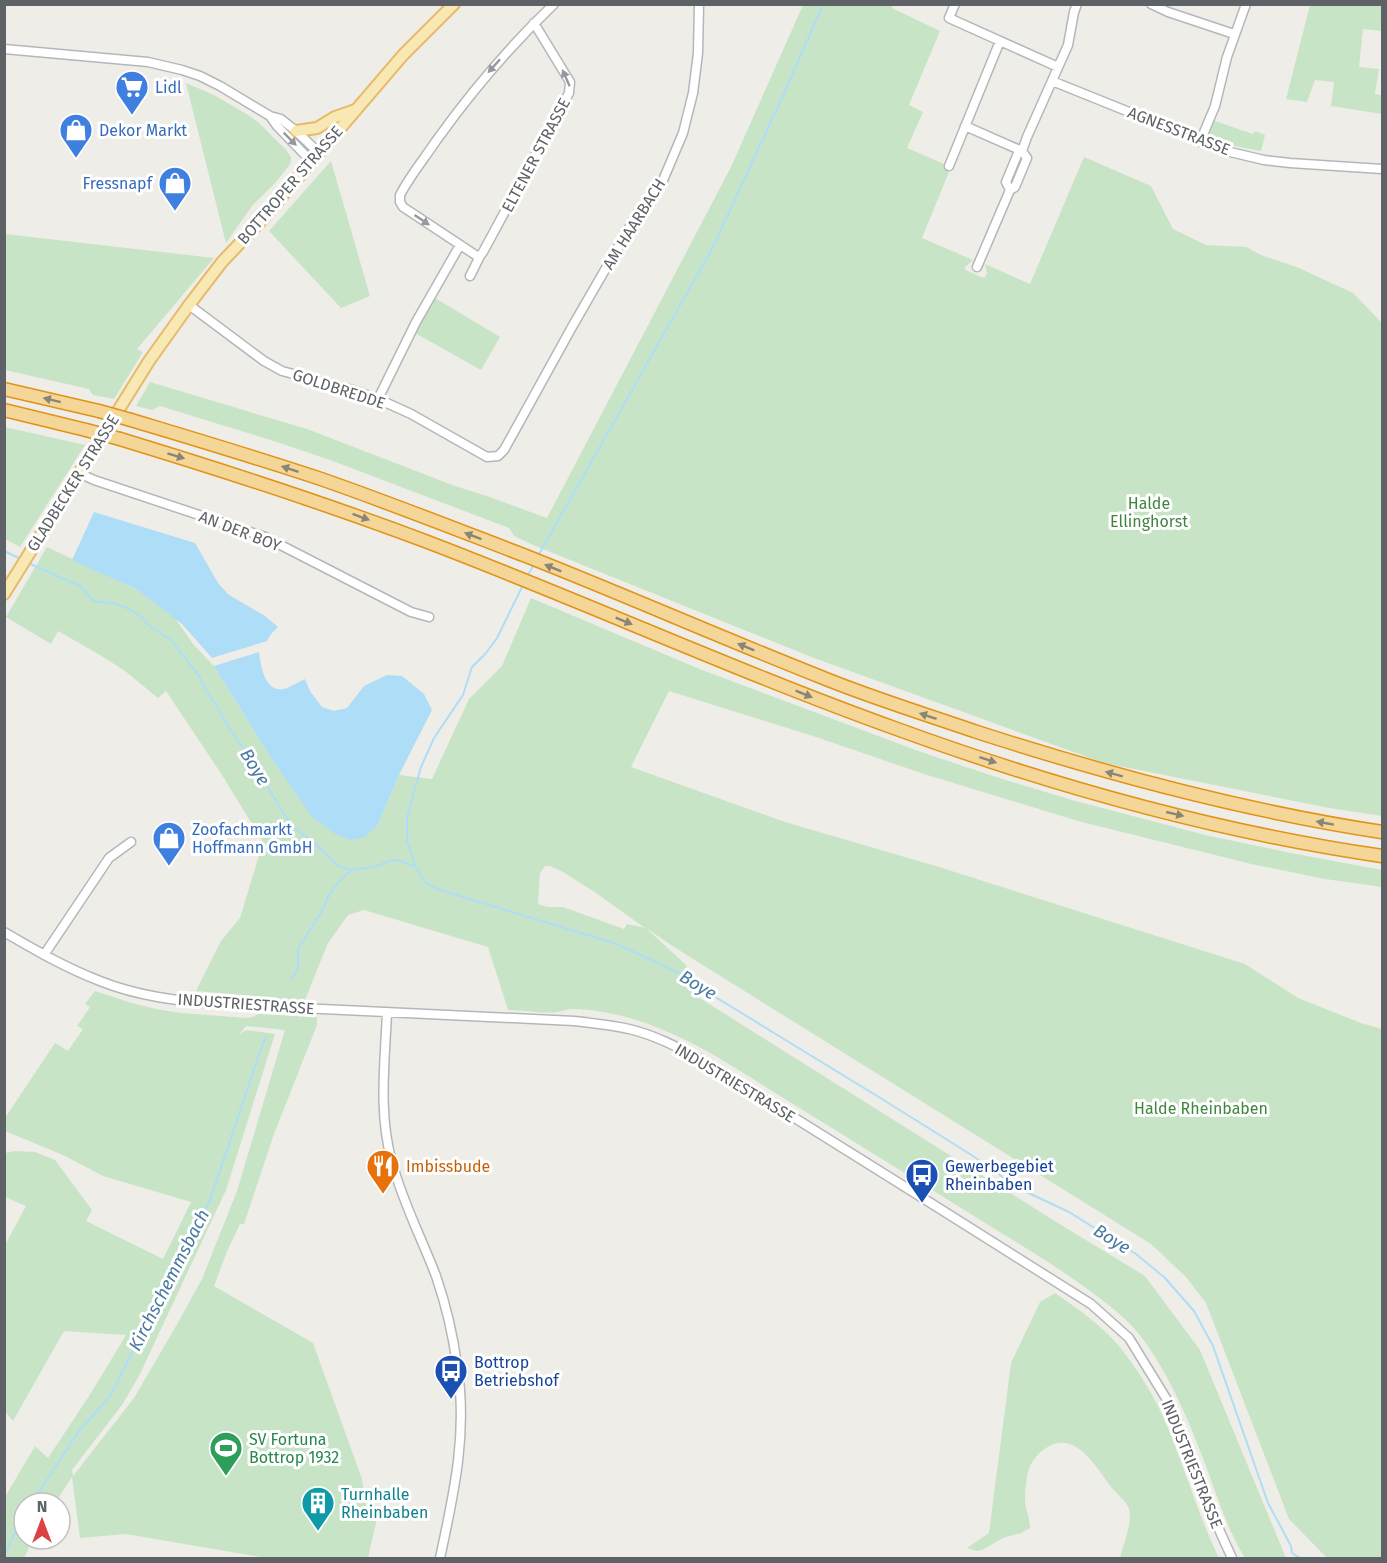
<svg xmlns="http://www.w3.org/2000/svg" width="1387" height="1563" viewBox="0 0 1387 1563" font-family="'Fira Sans',sans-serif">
  <rect width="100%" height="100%" fill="#efede7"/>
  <path fill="#c8e4c6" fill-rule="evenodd" d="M803 5H893L892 8 940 31 909 105 923 112 907 148 951 167 922 238 973 260 965 267V270L984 278 987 274 985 264 1030 284 1084 157 1151 186 1173 229 1206 245 1246 247 1261 255 1299 268 1353 293 1382 323V816L1329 808 1104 763 814 658 533 545 514 536 509 528 330 460 277 442 160 406 152 410 136 406 150 382 307 429 455 486 487 496 547 518 731 167Z
    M1310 5H1382V31L1363 29 1359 67 1379 69 1375 94 1382 95V114L1331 106 1334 82 1315 80 1307 102 1286 99Z
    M186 83 214 95 250 116 259 123 286 150 291 157V162L288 167 275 183 252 206 226 243Z
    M1215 121 1253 134 1255 131 1265 135 1261 151 1235 146 1211 139 1209 134Z
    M331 161 370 296 341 308 269 231Z
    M5 234 214 258 137 349 143 352 114 399 93 395 89 389 5 370Z
    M435 298 500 337 481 370 415 333Z
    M5 427 85 445 20 547 5 539Z
    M47 547 136 589 175 618 193 644 214 666 268 753 377 826 399 775 432 779 469 699 502 666 531 598 702 670 921 752 996 777 1072 800 1205 835 1291 853 1382 870V887L1325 879 1251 864 1078 821 924 774 816 737 669 691 631 767 785 822 939 867 1245 964 1298 998 1361 1023 1382 1029V1558H1327L1289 1519 1206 1303 1186 1277 1151 1244 770 1007 674 947 646 928 685 964 693 978 698 997 1058 1223 1145 1276 1200 1350 1286 1558H1245C1225 1526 1215 1489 1201 1453 1185 1411 1158 1350 1125 1319 1096 1293 1062 1271 1029 1250L719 1058C674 1032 625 1010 572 1009 567 1009 563 1011 558 1012 543 1014 523 1010 508 1010L488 947 364 910 348 915 328 943 305 1000 259 998 254 996 196 991 221 941 240 918 263 842 222 775 166 691 158 698 125 671 100 655 58 631 51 644 6 617ZM545 866H550L563 872 596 893 645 928 627 924 624 929 563 907H547L538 904 540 873Z
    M95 991 132 1003 156 1009 181 1013 247 1018 253 1017 258 1014 317 1017V1025L274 1134 244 1224H240L228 1249 214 1286 313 1343 362 1479 367 1511 378 1514 368 1558H267L126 1534 80 1538 72 1477 55 1503H24V1539H33L24 1558H5V1497L35 1446 48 1458 91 1393 126 1335 64 1331 13 1421 5 1411V1245L26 1206 5 1197V1153L15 1151 35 1152 55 1160 92 1210 86 1221 163 1259 191 1202 103 1176 63 1155 5 1131V1118L55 1043 68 1051 83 1029 77 1026 90 1007 85 1004ZM246 1026 285 1030 237 1191 202 1279 176 1326 134 1398 73 1476 72 1470 122 1405 139 1376 226 1190 275 1034 246 1030 239 1035Z
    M1055 1293C1077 1308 1101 1325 1119 1346 1135 1366 1150 1389 1161 1412 1183 1460 1196 1511 1219 1558H1120C1123 1544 1133 1523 1129 1509 1127 1502 1117 1494 1112 1488 1097 1469 1076 1428 1046 1448 1039 1452 1031 1462 1029 1469 1026 1478 1025 1492 1025 1501 1026 1510 1030 1519 1030 1528L1021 1533 1003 1538 982 1550 977 1551 967 1548 989 1533 1011 1363 1040 1302Z"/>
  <path fill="#aeddf8" d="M94 512 195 543 218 583 229 595 265 616 278 627 271 634 267 641 212 658 182 624 136 589 72 560Z
    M259 652C261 665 264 692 283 689 288 689 300 681 305 679L310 691 322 707 334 711 347 708 364 686 387 675 402 676 424 694 432 710 399 775 377 826 365 837 351 840 335 834 312 817 268 753 214 666Z"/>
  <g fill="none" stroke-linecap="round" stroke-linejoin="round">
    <path stroke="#aeddf8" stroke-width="2" d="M4 551 21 559
      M538 556 712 249 787 87 823 4
      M28 563 80 586 94 601 116 604 129 609 142 617 147 624 171 640 199 676 207 692 218 708 227 725 250 758 286 817 295 829 317 845 327 856 338 866 352 870 374 867 393 860 400 861 415 866 426 883 440 890 617 944 681 974 699 987 882 1099 973 1156 1020 1189 1069 1212 1136 1254 1165 1278 1194 1311 1213 1346 1268 1503 1291 1546 1292 1553 1300 1558
      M527 577 534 564
      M415 865 407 840V817L421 767 434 738 463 695 472 667 486 653 497 638 523 585
      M292 979 298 968V950L301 944 322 911 329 895 342 878 352 870
      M32 1503 78 1432 110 1396 157 1303 187 1248 210 1200 260 1051 266 1037
      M4 1556 18 1526 24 1516"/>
    <g stroke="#b4b7ba" stroke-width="11">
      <path id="minor" d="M955 4 949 18 1058 67
        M1151 4 1168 12 1234 34
        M534 23 570 82 569 93 483 252 480 256H477L403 207 400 202V195C410 176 424 159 436 141 471 92 510 46 554 4
        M4 49 148 62 182 70 200 76 220 86 270 116 281 119 296 131 319 153
        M1052 81 1226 151 1264 160 1290 163 1382 169
        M270 116 277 126 312 162
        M965 126 1022 151 1027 158 1015 187 1010 190 977 267
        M1200 142 1215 106 1227 57 1246 4
        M949 166 1000 41
        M1010 190 1006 182 1018 153 1022 151 1027 137 1068 45 1074 12 1077 4
        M470 276 480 256
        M189 305 264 361 282 371 353 390 378 399 411 414 487 457 498 456 504 450 572 327 640 209 652 198 661 185 683 133 693 93 698 53 699 4
        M378 399 416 322 460 245
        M79 473 94 480 265 537 411 612 429 617
        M4 932C35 950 66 968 100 981 137 996 178 1001 218 1004L574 1021C592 1023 611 1025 629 1029 655 1035 679 1048 702 1060L918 1195 1091 1304 1129 1338 1172 1408 1221 1534 1232 1558
        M44 955 109 858 131 842
        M387 1012C385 1062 378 1113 392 1162 402 1201 422 1239 436 1276 446 1305 453 1335 457 1365 468 1432 454 1493 440 1558"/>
    </g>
    <g stroke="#e6ba69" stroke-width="14">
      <path id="major" d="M296 131 317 128 335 117 355 110
        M4 594 149 361 189 305 222 262 260 222 403 55 454 4"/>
    </g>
    <g stroke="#e29214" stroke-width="15">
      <path id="highway" d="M4 389 99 411
        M4 410 86 430
        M131 420C194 439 258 458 321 479 390 503 458 530 526 556 625 595 722 638 821 677 872 698 925 714 977 732 1110 775 1244 811 1382 832
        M120 439C222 470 324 503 425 541 583 601 738 672 897 729 1053 786 1218 832 1382 856"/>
    </g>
    <use href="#minor" stroke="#fff" stroke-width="8"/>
    <use href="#major" stroke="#f8e8b3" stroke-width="10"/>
    <use href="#highway" stroke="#f4d699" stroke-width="12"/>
    <g stroke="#e29214" stroke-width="15" stroke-linecap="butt">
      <path id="highway-bridge" d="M99 411 131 420
        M86 430 120 439"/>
    </g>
    <use href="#highway-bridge" stroke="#f4d699" stroke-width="12"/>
  </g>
  <defs><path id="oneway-solid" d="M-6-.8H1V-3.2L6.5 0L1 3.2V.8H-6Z" transform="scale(1.5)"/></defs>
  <g fill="#96999c">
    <use href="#oneway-solid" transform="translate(494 66) rotate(132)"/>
    <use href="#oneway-solid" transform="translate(566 78) rotate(-114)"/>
    <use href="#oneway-solid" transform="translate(290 139) rotate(45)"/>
    <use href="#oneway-solid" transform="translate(422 220) rotate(34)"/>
  </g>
  <g fill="#8b8575">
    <use href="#oneway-solid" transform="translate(52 400) rotate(-166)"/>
    <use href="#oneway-solid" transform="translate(176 456) rotate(17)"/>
    <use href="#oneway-solid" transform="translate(290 469) rotate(-162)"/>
    <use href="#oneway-solid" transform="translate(361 517) rotate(20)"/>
    <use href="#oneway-solid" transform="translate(473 536) rotate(-159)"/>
    <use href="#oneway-solid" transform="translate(553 568) rotate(-158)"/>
    <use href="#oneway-solid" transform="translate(624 621) rotate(22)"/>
    <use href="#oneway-solid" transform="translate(746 647) rotate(-158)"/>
    <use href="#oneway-solid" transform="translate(804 694) rotate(22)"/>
    <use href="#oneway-solid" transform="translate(928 716) rotate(-162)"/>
    <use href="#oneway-solid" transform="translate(988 760) rotate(18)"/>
    <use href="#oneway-solid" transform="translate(1114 774) rotate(-165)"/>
    <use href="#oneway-solid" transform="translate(1175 814) rotate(13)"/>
    <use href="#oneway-solid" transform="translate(1325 823) rotate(-170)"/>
  </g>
  <defs>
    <g id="supermarket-pin" transform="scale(1.725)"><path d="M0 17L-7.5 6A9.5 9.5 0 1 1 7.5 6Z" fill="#3f7fe0" stroke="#fff"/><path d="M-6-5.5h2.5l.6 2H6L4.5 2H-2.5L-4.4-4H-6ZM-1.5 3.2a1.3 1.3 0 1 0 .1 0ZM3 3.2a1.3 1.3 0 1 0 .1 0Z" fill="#fff"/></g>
    <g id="shop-pin" transform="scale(1.725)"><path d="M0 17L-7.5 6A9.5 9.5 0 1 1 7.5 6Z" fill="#3f7fe0" stroke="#fff"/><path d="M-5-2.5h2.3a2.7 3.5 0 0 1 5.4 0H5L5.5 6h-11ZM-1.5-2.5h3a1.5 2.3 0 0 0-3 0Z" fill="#fff"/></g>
    <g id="restaurant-pin" transform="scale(1.725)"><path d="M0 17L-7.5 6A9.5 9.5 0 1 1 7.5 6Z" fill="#e8710a" stroke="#fff"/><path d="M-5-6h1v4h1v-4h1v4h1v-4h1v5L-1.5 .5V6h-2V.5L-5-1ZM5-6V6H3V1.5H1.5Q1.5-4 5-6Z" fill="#fff"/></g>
    <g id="bus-pin" transform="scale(1.725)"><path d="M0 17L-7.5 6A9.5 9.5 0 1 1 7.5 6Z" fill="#1a4fb4" stroke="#fff"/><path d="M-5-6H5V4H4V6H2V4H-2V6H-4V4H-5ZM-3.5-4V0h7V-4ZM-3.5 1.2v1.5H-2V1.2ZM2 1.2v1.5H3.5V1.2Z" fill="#fff"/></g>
    <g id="stadium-pin" transform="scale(1.725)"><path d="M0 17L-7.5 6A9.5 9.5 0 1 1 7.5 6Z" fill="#2e9e5b" stroke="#fff"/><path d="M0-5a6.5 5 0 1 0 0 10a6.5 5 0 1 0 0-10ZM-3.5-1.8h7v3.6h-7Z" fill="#fff"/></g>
    <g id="building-pin" transform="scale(1.725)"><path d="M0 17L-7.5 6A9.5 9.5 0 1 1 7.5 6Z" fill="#0f9aa8" stroke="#fff"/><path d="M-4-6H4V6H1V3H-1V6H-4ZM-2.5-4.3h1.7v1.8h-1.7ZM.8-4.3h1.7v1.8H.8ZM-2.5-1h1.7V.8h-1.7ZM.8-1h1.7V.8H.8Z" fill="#fff"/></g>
  </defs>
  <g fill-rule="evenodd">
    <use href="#supermarket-pin" x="132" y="87"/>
    <use href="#shop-pin" x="76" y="130"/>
    <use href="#shop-pin" x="175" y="183"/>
    <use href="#shop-pin" x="169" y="838"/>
    <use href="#restaurant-pin" x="383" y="1166"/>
    <use href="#bus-pin" x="922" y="1175"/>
    <use href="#bus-pin" x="451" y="1371"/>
    <use href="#stadium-pin" x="226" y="1448"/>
    <use href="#building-pin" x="318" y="1503"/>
  </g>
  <g text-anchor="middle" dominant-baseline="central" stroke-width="6" stroke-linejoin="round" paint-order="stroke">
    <g font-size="16" fill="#366cbe" stroke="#fff" text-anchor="start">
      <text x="155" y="87">Lidl</text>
      <text x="99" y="130">Dekor Markt</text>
      <text x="152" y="183" text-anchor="end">Fressnapf</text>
      <text x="192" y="829">Zoofachmarkt<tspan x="192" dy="18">Hoffmann GmbH</tspan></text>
    </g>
    <g font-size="16" fill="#5e6266" stroke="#fff">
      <text transform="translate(1179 131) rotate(21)">AGNESSTRASSE</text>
      <text transform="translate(536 155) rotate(-62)">ELTENER STRASSE</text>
      <text transform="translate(290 185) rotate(-49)">BOTTROPER STRASSE</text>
      <text transform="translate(634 224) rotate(-58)">AM HAARBACH</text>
      <text transform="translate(339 389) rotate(18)">GOLDBREDDE</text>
      <text transform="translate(73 483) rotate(-58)">GLADBECKER STRASSE</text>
      <text transform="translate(240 531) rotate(21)">AN DER BOY</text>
      <text transform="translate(246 1004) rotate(4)">INDUSTRIESTRASSE</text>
      <text transform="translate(735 1083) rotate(31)">INDUSTRIESTRASSE</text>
      <text transform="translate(1192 1464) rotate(68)">INDUSTRIESTRASSE</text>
    </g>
    <g font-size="16" fill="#40853e" stroke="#fff">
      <text x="1149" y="503">Halde<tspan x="1149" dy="18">Ellinghorst</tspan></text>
      <text x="1201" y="1108">Halde Rheinbaben</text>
    </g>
    <g font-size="16" fill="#c56008" stroke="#fff" text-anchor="start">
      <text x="406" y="1166">Imbissbude</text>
    </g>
    <g font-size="16" fill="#164399" stroke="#fff" text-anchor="start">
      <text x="945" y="1166">Gewerbegebiet<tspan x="945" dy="18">Rheinbaben</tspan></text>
      <text x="474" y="1362">Bottrop<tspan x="474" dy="18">Betriebshof</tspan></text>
    </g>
    <g font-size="16" fill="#27864d" stroke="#fff" text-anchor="start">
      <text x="249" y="1439">SV Fortuna<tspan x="249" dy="18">Bottrop 1932</tspan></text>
    </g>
    <g font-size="16" fill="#0d838f" stroke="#fff" text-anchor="start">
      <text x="341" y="1494">Turnhalle<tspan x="341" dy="18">Rheinbaben</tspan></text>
    </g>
    <g font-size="18" font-style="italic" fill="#487aa1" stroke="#fff">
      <text transform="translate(255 767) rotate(58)">Boye</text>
      <text transform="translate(698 985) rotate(31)">Boye</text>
      <text transform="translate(1112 1239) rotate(32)">Boye</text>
      <text transform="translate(169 1280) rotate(-63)">Kirchschemmsbach</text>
    </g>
  </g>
  <rect width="1387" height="1563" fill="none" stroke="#5e6266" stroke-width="12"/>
  <g transform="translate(42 1521)"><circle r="28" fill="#ffffff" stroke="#bfc0c2" stroke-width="1.5"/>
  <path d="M0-4.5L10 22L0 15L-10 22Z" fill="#db4241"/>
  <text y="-9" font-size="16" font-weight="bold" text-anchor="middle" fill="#5e6266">N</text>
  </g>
</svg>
